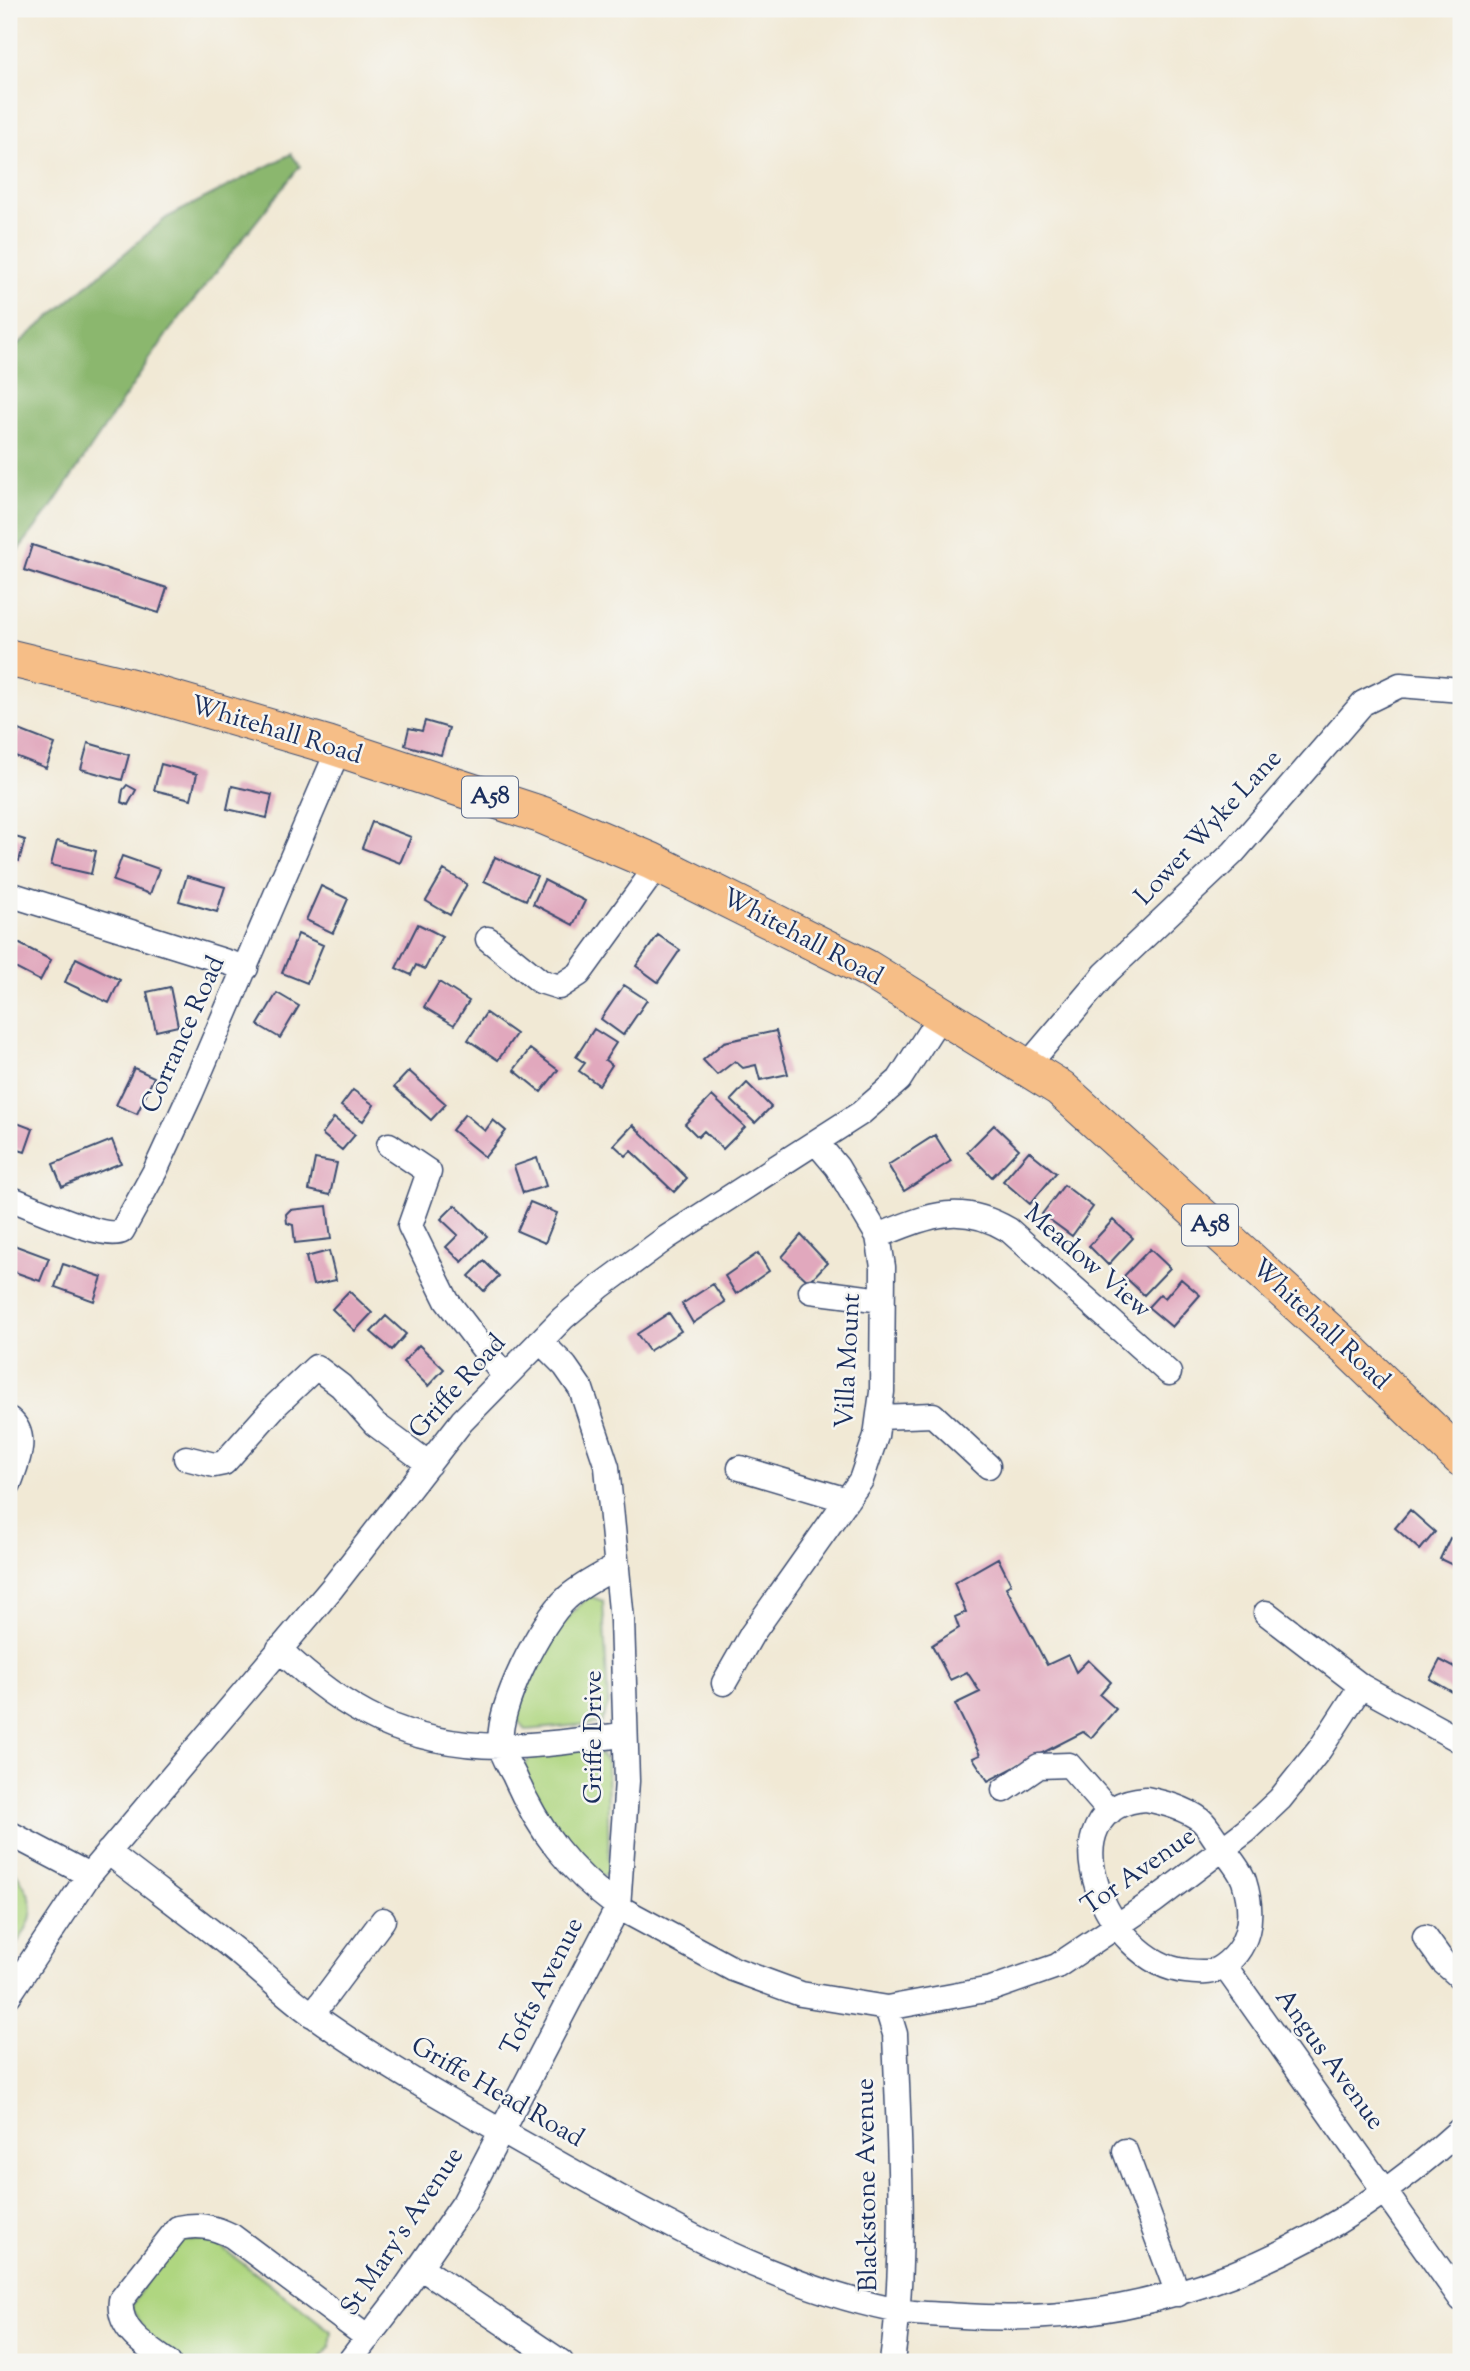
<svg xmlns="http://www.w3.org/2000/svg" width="1470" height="2371" viewBox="0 0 1470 2371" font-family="'Sorts Mill Goudy',serif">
  <rect width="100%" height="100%" fill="#f6f6f2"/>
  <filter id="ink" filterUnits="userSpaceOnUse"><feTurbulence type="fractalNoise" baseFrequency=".0143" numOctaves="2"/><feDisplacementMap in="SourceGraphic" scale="14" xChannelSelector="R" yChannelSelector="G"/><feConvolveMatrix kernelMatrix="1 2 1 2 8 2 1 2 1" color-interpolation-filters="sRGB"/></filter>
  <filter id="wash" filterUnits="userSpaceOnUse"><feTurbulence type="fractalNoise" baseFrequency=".00686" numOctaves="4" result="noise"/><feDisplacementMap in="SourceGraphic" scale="28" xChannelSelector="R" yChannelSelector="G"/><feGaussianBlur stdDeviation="1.57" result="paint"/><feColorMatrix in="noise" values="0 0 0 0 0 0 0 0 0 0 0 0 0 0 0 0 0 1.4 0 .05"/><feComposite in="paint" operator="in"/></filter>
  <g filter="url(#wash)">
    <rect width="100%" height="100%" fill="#f1e9d5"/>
    <path fill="#afd680" stroke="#65826f" stroke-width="2" d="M589 1596 603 1601 608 1705 601 1723 526 1730 516 1719C534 1664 546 1636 589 1596Z
      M592 1747 607 1761 609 1873 594 1879 542 1818 523 1769 532 1754Z
      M9 1862C40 1908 39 1911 9 1956Z
      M180 2240H212L332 2332 330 2347 317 2362H184L148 2335 131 2308 150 2274Z"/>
    <path fill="#8bb76e" stroke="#537366" stroke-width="2" d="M291 154 300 166 167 334 52 506 9 562V352L166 218Z"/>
    <g id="blocks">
      <path fill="#e1a8bd" d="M32 545 167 588 159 613 24 570Z
        M425 721 449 728 441 755 405 745 409 728 422 731Z
        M19 730 55 744 46 768 10 754Z
        M88 743 129 755 122 780 81 769Z
        M161 764 197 774 191 799 154 790Z
        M127 785 136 790 128 805 121 802 123 790Z
        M232 786 272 795 267 818 227 809Z
        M372 822 411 837 400 863 362 848Z
        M9 835 25 840 19 861 9 858Z
        M57 841 96 851 91 874 51 865Z
        M122 856 159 869 150 894 113 881Z
        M495 857 537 876 526 900 484 881Z
        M444 870 467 884 450 915 426 901Z
        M187 876 225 887 217 912 179 901Z
        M544 880 585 901 573 925 533 904Z
        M321 886 348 899 333 933 306 920Z
        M418 924 442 936 425 969 416 965 411 975 396 968Z
        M298 934 323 945 307 983 282 973Z
        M658 935 680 950 658 982 636 966Z
        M16 942 51 960 40 981 9 965V957Z
        M76 958 120 980 109 1003 65 982Z
        M439 982 469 1001 454 1025 424 1007Z
        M624 985 647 1000 623 1035 601 1019Z
        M170 987 178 1026 156 1031 147 992Z
        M277 993 299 1006 280 1038 258 1025Z
        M486 1013 516 1034 498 1060 468 1040Z
        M594 1029 616 1043 605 1060 612 1065 599 1085 579 1071 585 1063 576 1057Z
        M776 1031 788 1074 760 1080 756 1065 743 1068 735 1061 717 1075 703 1060 724 1042Z
        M530 1049 558 1070 541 1092 514 1070Z
        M134 1068 154 1077 137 1114 116 1105Z
        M409 1071 446 1104 431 1120 394 1087Z
        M747 1083 771 1107 755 1123 731 1100Z
        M353 1090 374 1105 363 1121 341 1106Z
        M712 1096 745 1127 723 1149 704 1131 698 1137 685 1124Z
        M465 1114 485 1131 493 1120 506 1131 485 1157 452 1130Z
        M334 1118 355 1135 342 1150 322 1134Z
        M9 1120 33 1129 25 1152 9 1147Z
        M633 1125 687 1178 674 1192 631 1151 626 1156 614 1145Z
        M994 1125 1019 1149 992 1177 967 1152Z
        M935 1135 951 1161 904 1191 888 1165Z
        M112 1140 121 1163 62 1187 53 1164Z
        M1029 1151 1056 1173 1030 1204 1003 1181Z
        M537 1158 546 1186 523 1193 514 1166Z
        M315 1159 337 1163 330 1195 309 1190Z
        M1064 1185 1093 1207 1072 1236 1042 1214Z
        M530 1202 557 1213 545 1243 517 1231Z
        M455 1205 487 1236 462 1262 446 1247 458 1235 441 1219Z
        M327 1206 331 1239 295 1243 293 1225 287 1223 286 1214 290 1210Z
        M1113 1220 1133 1238 1108 1265 1089 1246Z
        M801 1235 827 1263 809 1282 782 1257Z
        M11 1244 49 1258 40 1281 9 1270Z
        M1150 1249 1170 1268 1144 1295 1124 1276Z
        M329 1251 336 1280 313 1285 306 1257Z
        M758 1253 769 1271 736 1294 725 1276Z
        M484 1261 499 1276 484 1291 469 1276Z
        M63 1264 102 1277 94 1301 55 1287Z
        M1181 1279 1200 1295 1172 1327 1148 1307 1160 1294 1165 1298Z
        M713 1284 725 1302 693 1323 682 1304Z
        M349 1291 372 1313 355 1331 332 1309Z
        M669 1313 681 1331 649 1351 637 1334Z
        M386 1316 406 1334 392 1350 371 1332Z
        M419 1345 444 1369 428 1386 403 1362Z
        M1410 1510 1435 1532 1420 1550 1395 1528Z
        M1450 1538 1461 1544V1569L1440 1559Z
        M998 1558 1011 1584 1006 1587 1047 1665 1068 1655 1076 1672 1088 1660 1111 1682 1100 1695 1116 1709 1091 1738 1083 1732 988 1781 973 1758 980 1755 955 1704 980 1692 967 1672 950 1680 932 1645 959 1628 955 1617 966 1612 954 1583Z
        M1440 1660 1461 1671V1697L1430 1679Z"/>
    </g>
  </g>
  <g filter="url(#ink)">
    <use href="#blocks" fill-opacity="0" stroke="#3b4b70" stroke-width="2"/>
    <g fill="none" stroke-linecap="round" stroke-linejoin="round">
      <g stroke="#3b4b70" stroke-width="27">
        <path id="minor" d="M9 894 246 968
          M488 939 540 981 559 987 579 974 658 865
          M1027 1066 1105 974 1233 853 1363 703 1400 685 1461 690
          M389 1145 429 1172 410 1226 447 1301 505 1377
          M9 1198C29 1205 105 1241 122 1231L155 1171 191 1093 339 748
          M878 1236C928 1216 959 1201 1009 1230L1169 1373
          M811 1291 882 1300
          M540 1341 565 1366 581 1389 607 1467 622 1620 627 1781 618 1907 733 1969 801 1994 887 2008 991 1989 1057 1966 1154 1901 1246 1831 1280 1799 1320 1749 1361 1686
          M879 1417 933 1415 988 1466
          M9 1419C30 1436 17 1462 9 1484
          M186 1458 214 1465 224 1463 276 1405 316 1367 341 1386 375 1424 429 1464
          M740 1468 847 1500
          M1266 1613 1361 1686 1461 1741
          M279 1649C345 1712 406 1745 500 1746 540 1747 583 1739 623 1735
          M724 1683 752 1634 861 1480 876 1436 882 1392 883 1267 878 1236 837 1167 816 1142
          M1004 1790 1039 1766 1069 1765 1110 1812
          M1146 1799C1165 1803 1185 1808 1201 1820 1208 1826 1214 1838 1220 1845 1227 1855 1240 1869 1244 1881 1255 1916 1250 1950 1218 1969 1209 1974 1196 1972 1186 1971 1106 1964 1041 1806 1146 1799Z
          M9 1833 89 1875
          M108 1852C150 1885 194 1917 236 1951 262 1972 286 1996 313 2015 394 2073 484 2121 570 2170 673 2228 778 2286 894 2310 917 2315 941 2314 963 2316 1152 2329 1323 2255 1461 2129
          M1425 1937 1443 1962 1461 1978
          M1224 1965 1461 2299
          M9 1995 89 1875 332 1588 462 1421 563 1318 601 1286 666 1238 861 1113 899 1080 940 1016
          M887 2008 895 2034C899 2144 907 2253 892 2362
          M312 2015 383 1920
          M1125 2151 1178 2294
          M420 2267 561 2362
          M168 2362C147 2347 117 2330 121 2300L178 2228C199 2224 212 2226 232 2236L368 2338
          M349 2362 399 2297 464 2203 618 1907C569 1870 539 1832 514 1775 510 1767 502 1756 501 1746 495 1710 541 1621 567 1598 581 1585 601 1576 617 1566"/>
      </g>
      <g stroke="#3b4b70" stroke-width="39">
        <path id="highway" d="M9 658 130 687 329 745 542 815 651 861 866 968 1060 1088 1347 1348 1461 1458"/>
      </g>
      <use href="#minor" stroke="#fff" stroke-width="24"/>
      <use href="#highway" stroke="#f6be87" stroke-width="37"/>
    </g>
  </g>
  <g text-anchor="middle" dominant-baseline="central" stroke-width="5" stroke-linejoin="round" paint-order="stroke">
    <g fill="#f6f6f2" stroke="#5d6b8a" stroke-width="2">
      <rect x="462" y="776.5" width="56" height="41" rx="5"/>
      <rect x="1182" y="1204.5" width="56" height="41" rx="5"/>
    </g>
    <g font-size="24" font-weight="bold" fill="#1b2f5e">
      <text x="490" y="797">A58</text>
      <text x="1210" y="1225">A58</text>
    </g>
    <g font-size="26" fill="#1b2f5e" stroke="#f6f6f2">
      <text transform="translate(276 731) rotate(17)">Whitehall Road</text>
      <text transform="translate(1209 828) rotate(-47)">Lower Wyke Lane</text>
      <text transform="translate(802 938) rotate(28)">Whitehall Road</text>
      <text transform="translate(184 1035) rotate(-66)">Corrance Road</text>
      <text transform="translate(1087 1262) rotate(41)">Meadow View</text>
      <text transform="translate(1320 1325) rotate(43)">Whitehall Road</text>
      <text transform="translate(849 1361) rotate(-87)">Villa Mount</text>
      <text transform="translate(458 1387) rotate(-48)">Griffe Road</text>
      <text transform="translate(594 1737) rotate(-90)">Griffe Drive</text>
      <text transform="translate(1139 1872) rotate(-35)">Tor Avenue</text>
      <text transform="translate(543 1987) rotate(-63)">Tofts Avenue</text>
      <text transform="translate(1329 2060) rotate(54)">Angus Avenue</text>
      <text transform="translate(497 2093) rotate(30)">Griffe Head Road</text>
      <text transform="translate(868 2185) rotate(-91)">Blackstone Avenue</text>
      <text transform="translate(403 2232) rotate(-56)">St Mary's Avenue</text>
    </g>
  </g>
  <rect width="1470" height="2371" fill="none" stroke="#f6f6f2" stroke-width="35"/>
</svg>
